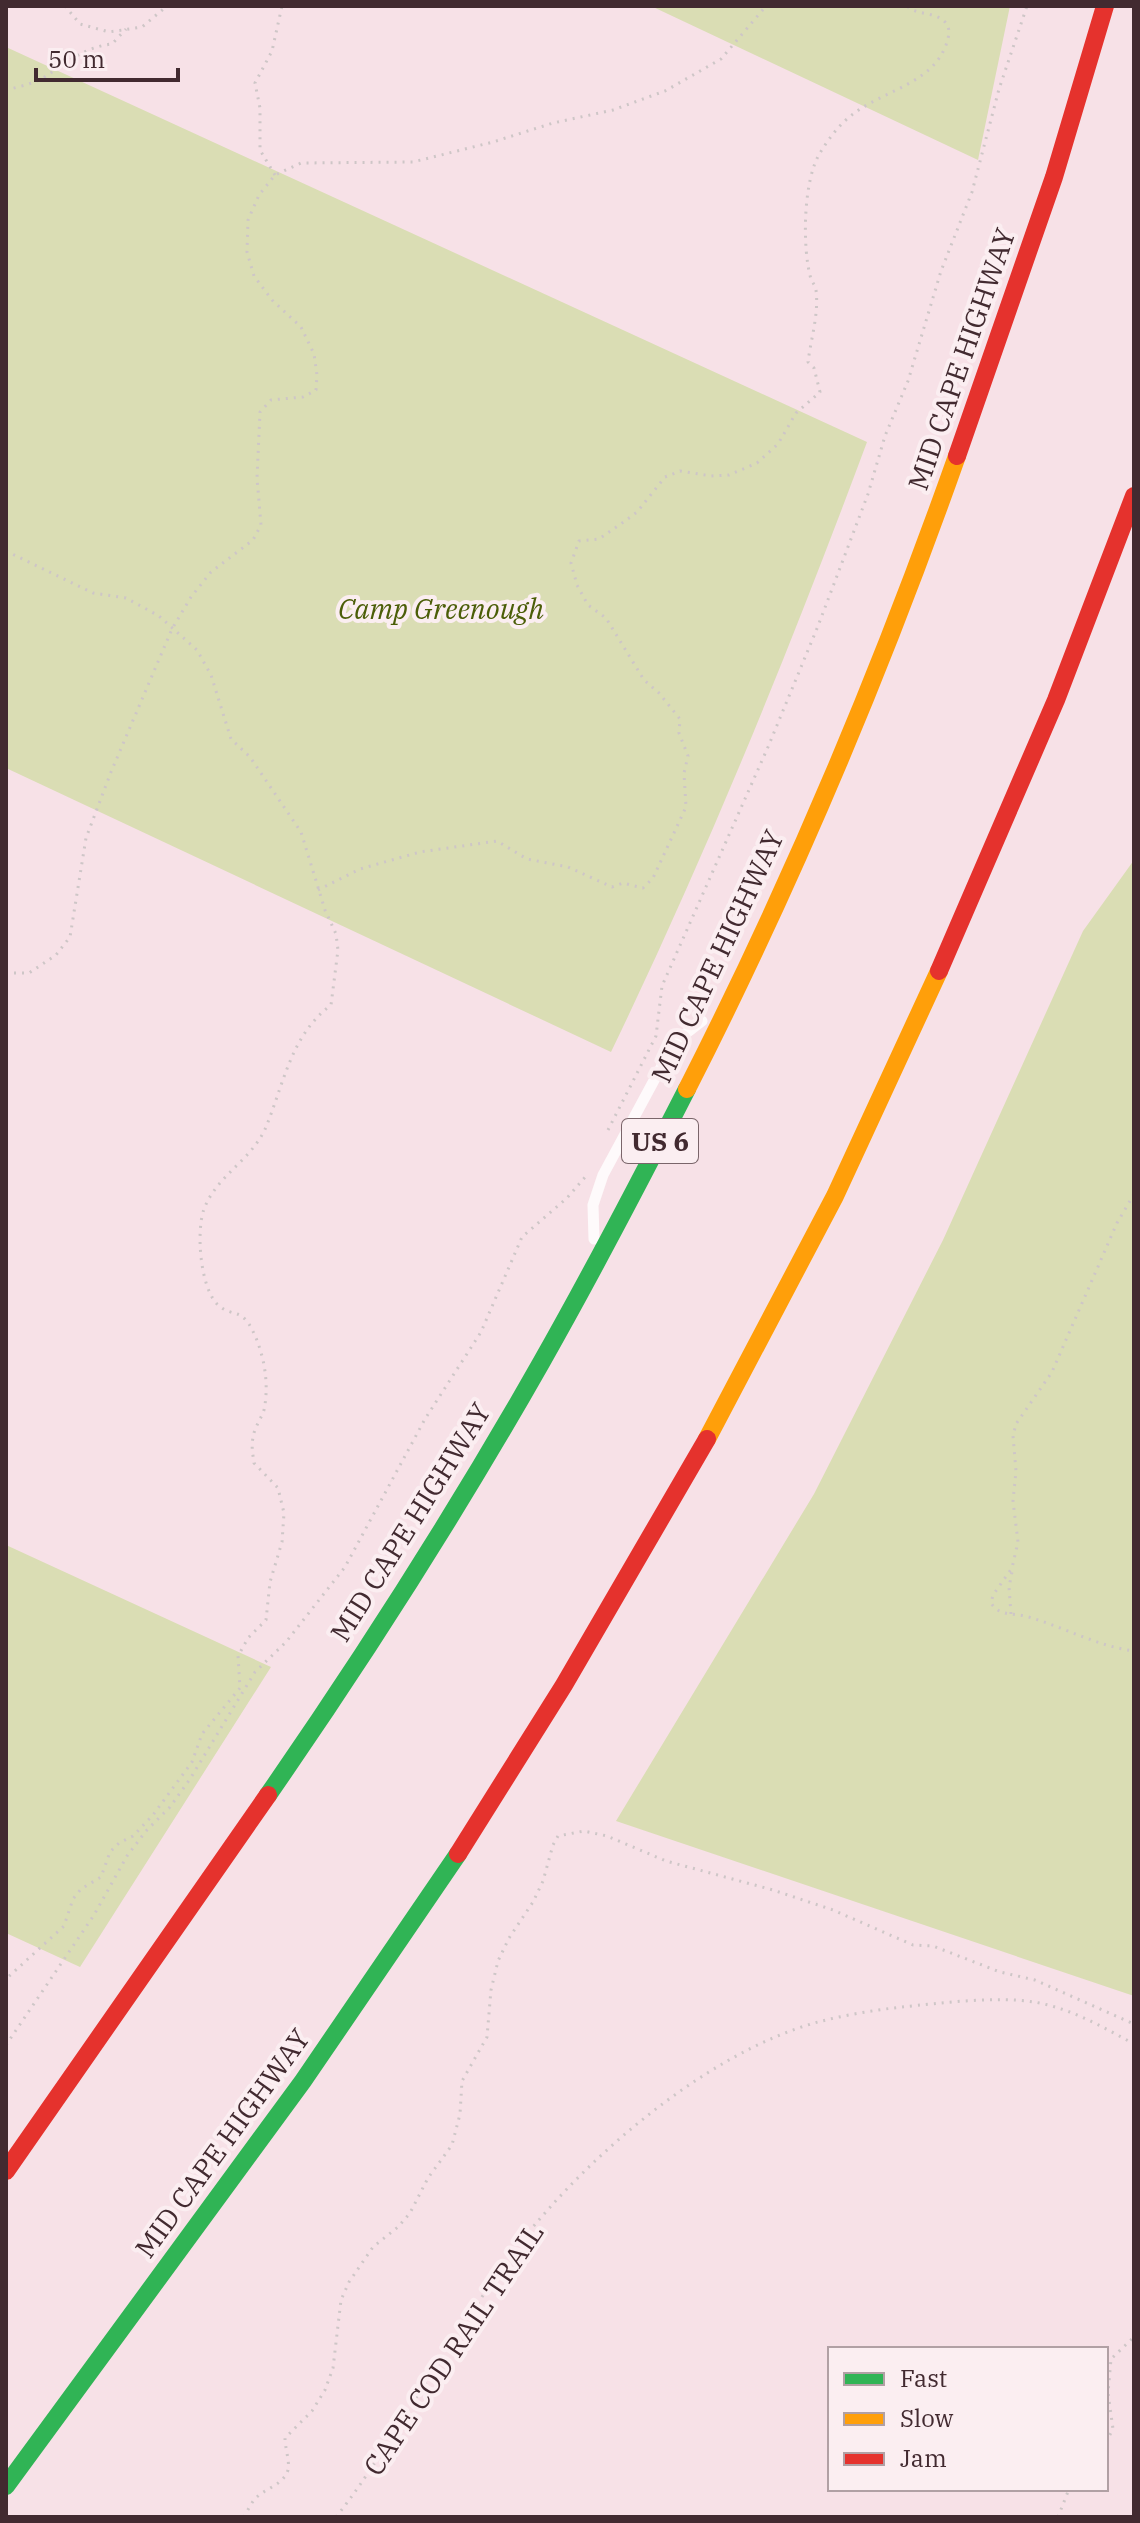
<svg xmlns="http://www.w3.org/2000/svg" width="1140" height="2523" viewBox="0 0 1140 2523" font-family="'IBM Plex Serif',serif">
  <rect width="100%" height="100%" fill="#f7e1e7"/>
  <path fill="#daddb4" d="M651 6H1010L978 160Z
    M6 47 867 442C790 649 707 853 611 1052L6 768Z
    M1134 860V1996L616 1821 814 1494 943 1240 1083 931Z
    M6 1545 271 1667 80 1967 6 1933Z"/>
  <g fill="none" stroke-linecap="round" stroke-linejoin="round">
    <path stroke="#cec6c7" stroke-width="3" stroke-dasharray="2 6" stroke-linecap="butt" d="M65 6 80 24 109 32 142 27 167 6
      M6 90C18 87 32 84 43 78 66 63 84 47 112 44L126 29
      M275 175 260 150V108L255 83 272 51 282 6
      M6 551 93 593 126 598 159 616 197 650 211 675 231 739 250 757 301 832 325 910 336 934 338 950 331 1005C291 1035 284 1083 266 1127 252 1160 217 1175 204 1209 196 1231 200 1286 217 1304 234 1320 242 1304 256 1338 265 1360 269 1386 264 1410 261 1419 254 1428 253 1438 251 1446 253 1455 254 1463L278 1488 284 1513 282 1542 270 1582 266 1620 248 1638 238 1656 240 1688 202 1734 192 1762 153 1815 133 1836 119 1843 110 1852 101 1877 81 1889 73 1899 64 1926 6 1979
      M318 890 360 869 420 852 497 841 527 859 568 867 612 887 623 883 643 888 653 878 686 807 684 773 688 756 679 733 680 719 659 693 644 680 606 618 588 605 577 585 571 563 579 541 599 539 625 521 637 512 665 477 680 471 711 476 729 475 757 463 778 444 796 413 820 392 814 368 808 362C811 338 819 314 816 290 815 284 813 284 811 279 802 249 803 180 820 153 829 138 841 122 856 112 886 90 932 83 946 45 949 36 951 29 945 22 935 11 917 16 907 6
      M6 973H29L56 955 70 937 86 838 111 772 172 629 191 597 211 572 253 540 261 525 257 478 260 412 271 400 303 397 316 390 317 375 314 354 301 327 272 300 254 276 247 252 248 220 259 195 275 175 301 163 413 162 493 142 553 123 613 110 665 91 721 59 766 6
      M608 1130 656 1036 662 986 768 747 818 626 868 494 885 436 908 381 941 271 972 192 999 89 1027 6
      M1134 1194 1117 1223 1052 1372 1016 1424 1013 1436 1016 1471 1013 1501 1018 1542 1012 1568 993 1595 991 1603C999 1616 1012 1613 1025 1616 1062 1626 1096 1646 1134 1651
      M1011 1614 1009 1587 1012 1572
      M6 2045 94 1915 127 1856 146 1831 170 1807 190 1779 255 1672 286 1642 345 1567 425 1419 481 1332 522 1237 567 1198 586 1176
      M1106 2442 1113 2429 1108 2393 1111 2359 1134 2337
      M244 2517C247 2512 250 2505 254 2500 264 2488 283 2486 288 2470 290 2462 285 2448 285 2438L312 2411 325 2390 333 2368 341 2300 349 2282 373 2247 398 2227 410 2213 428 2178 452 2145 460 2114 462 2081 487 2037 491 1990 498 1961 509 1938 533 1902 543 1881 553 1845 558 1836 584 1831 607 1836 666 1861 773 1890 833 1910 913 1945 933 1946 1000 1972 1035 1980 1134 2024
      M336 2517C364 2482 386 2445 410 2407 441 2360 471 2312 503 2266 571 2169 703 2053 818 2022 845 2015 874 2010 902 2007 940 2003 997 1996 1034 2002 1070 2008 1103 2027 1134 2044
      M1058 2517 1069 2489"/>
    <path stroke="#fefafb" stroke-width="11" d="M594 1239 593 1205 603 1175 665 1060 680 1038 702 1021"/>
    <path stroke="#30b455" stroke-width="18" d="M268 1795C365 1655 457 1511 541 1363 592 1273 640 1181 687 1089
      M6 2486 303 2081 458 1854"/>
    <path stroke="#ff9f0a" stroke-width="18" d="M687 1089C791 885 881 671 957 456
      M707 1439 835 1196 939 971"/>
    <path stroke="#e5322d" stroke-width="18" d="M957 456 1054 177 1105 6
      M939 971 1056 700 1134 496
      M458 1854 564 1685 707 1439
      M6 2171 268 1795"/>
  </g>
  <g text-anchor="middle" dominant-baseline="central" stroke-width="8" stroke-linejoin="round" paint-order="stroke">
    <rect fill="#fbeef1" stroke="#7a656a" stroke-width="2" x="622" y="1119" width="76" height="44" rx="6"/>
    <g font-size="26" font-weight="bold" fill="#422a30">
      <text x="660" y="1141">US 6</text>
    </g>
    <g font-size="28" fill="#422a30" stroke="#fbeef1">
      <text transform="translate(961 359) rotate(-71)">MID CAPE HIGHWAY</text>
      <text transform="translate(717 956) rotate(-65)">MID CAPE HIGHWAY</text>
      <text transform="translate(410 1522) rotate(-58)">MID CAPE HIGHWAY</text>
      <text transform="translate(222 2143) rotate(-54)">MID CAPE HIGHWAY</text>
      <text transform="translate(453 2349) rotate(-56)">CAPE COD RAIL TRAIL</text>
    </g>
    <g font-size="28" font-style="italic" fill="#4b5e08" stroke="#fbeef1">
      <text x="441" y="608">Camp Greenough</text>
    </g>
  </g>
  <rect width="1140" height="2523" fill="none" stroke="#422a30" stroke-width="16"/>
  <rect x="828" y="2347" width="280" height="144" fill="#fbeef1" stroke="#b1a0a4" stroke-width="2"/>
  <rect x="844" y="2373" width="40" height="12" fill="#30b455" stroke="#b1a0a4" stroke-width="2"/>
  <text x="900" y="2387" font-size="24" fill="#422a30">Fast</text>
  <rect x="844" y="2413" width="40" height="12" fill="#ff9f0a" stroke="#b1a0a4" stroke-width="2"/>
  <text x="900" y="2427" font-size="24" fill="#422a30">Slow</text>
  <rect x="844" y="2453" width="40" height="12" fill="#e5322d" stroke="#b1a0a4" stroke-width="2"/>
  <text x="900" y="2467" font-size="24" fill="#422a30">Jam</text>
  <path d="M36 68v12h142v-12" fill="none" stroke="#422a30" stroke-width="4"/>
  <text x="48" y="68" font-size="24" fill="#422a30" stroke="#fbeef1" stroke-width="6" paint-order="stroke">50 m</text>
</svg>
